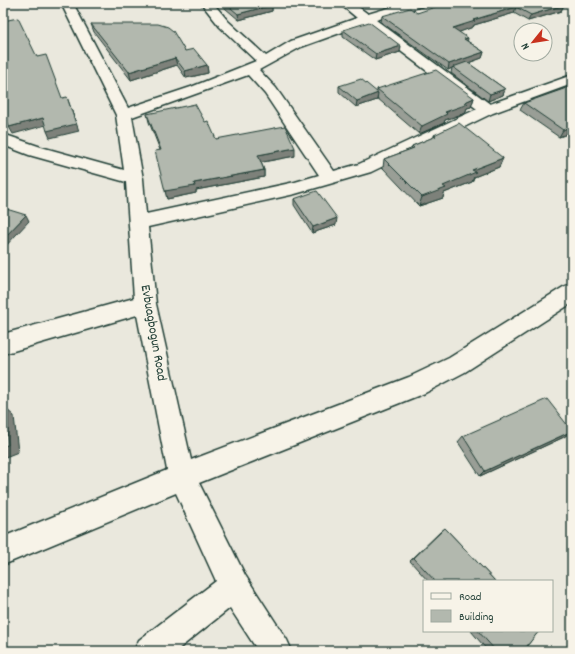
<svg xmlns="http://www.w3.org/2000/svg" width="575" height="654" viewBox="0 0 575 654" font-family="Dekko,sans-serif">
  <rect width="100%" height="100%" fill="#eae8dd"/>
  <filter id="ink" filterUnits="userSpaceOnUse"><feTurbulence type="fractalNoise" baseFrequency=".025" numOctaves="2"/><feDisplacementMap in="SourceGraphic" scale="8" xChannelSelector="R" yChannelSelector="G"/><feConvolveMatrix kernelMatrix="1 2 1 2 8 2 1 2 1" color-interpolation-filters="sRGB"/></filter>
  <g filter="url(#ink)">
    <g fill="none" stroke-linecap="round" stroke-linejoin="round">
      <g stroke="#1f3d34" stroke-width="3">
        <path id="minor" d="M61 3H73L128 108 191 87 256 61 220 27 201 3H213L228 21 266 56 291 41 357 18 339 3H353L368 14 405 3H424L422 6 376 20 490 104 572 75V84L493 113 371 172 295 194 148 227 156 304 191 460 409 377 449 358 565 286 572 284V303L465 372 425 393 199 483 245 575 287 640 292 651H258L230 608 176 651H134L139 640 216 581 176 493 3 565V537L167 470 137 315 3 354V334L134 298 126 182 29 155 3 145V134L41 147 124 170 116 115ZM365 24 477 109 359 164 334 171 276 88 259 70 301 47ZM248 75 265 94 319 175 295 182 146 214 143 179 132 117Z"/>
      </g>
      <use href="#minor" fill="#f7f3e8" fill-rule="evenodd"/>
    </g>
    <path fill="#999e96" stroke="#1f3d34" d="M219 3H270L272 5V11L239 20Z
      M564 5 561 11 528 21 514 13 474 25 473 27 459 32 467 41 484 52 482 58 468 63 505 89 503 95 488 101 451 73 452 68 448 70 381 22 382 16 417 13Z
      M91 24 185 51 207 65 208 73 186 78 177 65 131 80 94 32Z
      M343 30 400 52 375 60 343 37Z
      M339 86 377 92V89L474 98 471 107 467 108 465 113 445 120 444 123 419 134 377 98V100L356 107 339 92Z
      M572 86V137L567 134 559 137 520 110 524 103Z
      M147 114 205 122 216 139 295 156 261 162 264 170V177L196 190V193L167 199 160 150 149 122Z
      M434 135 503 158 499 167 474 177 472 182 444 193 443 198 419 206 383 168 384 159 411 149 412 146 434 137Z
      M294 199 336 225 312 233 294 205Z
      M572 424V441L568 434 564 437 480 476 458 442 463 436 569 427Z
      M445 528 495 581H428L410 561 440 532Z
      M471 631H539L523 651H488Z"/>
    <path fill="#7d817a" stroke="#1f3d34" d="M272 5V11L239 20 238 14Z
      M564 5 561 11 528 21 531 15Z
      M516 7 514 13 474 25 473 27 452 35 453 28 473 20Z
      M468 38 467 44 464 39Z
      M401 46 400 52 375 60 376 54Z
      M484 52 482 58 454 68 453 67 452 68 448 70 449 64Z
      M175 58 177 65 131 80 129 72Z
      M207 65 208 73 186 78 185 71Z
      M505 89 503 95 488 101 490 94Z
      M378 93 377 100 356 107 357 101Z
      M67 97 79 131 50 138 47 131Z
      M474 98 471 107 467 108 465 113 445 120 444 123 419 134 422 126 465 102Z
      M43 118 46 125 13 134 9 127Z
      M571 126 567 134 559 137 563 130Z
      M295 148V156L258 163V155Z
      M503 158 499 167 474 177 472 182 444 193 443 198 419 206 422 197 472 170Z
      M264 170V177L196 190V193L167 199 165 191 194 183Z
      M26 215 29 221 3 249V239Z
      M337 218 336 225 312 233 313 227Z
      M4 407 14 416 18 452 3 458Z
      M572 431 564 437 480 476 485 471Z"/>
    <path fill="#b2b8ae" stroke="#1f3d34" d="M225 3H270L272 5 238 14Z
      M447 3H561L564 5 531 15 516 7 473 20 475 21 453 28 468 38 464 39 484 52 449 64 382 16 410 8 417 13Z
      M18 18 37 57 46 55 62 98 67 97 76 124 47 131 43 118 9 127 3 107V64L6 63 3 55V21Z
      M369 22 401 46 376 54 343 30Z
      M91 24H158L168 27 173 31 185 51 194 49 207 65 185 71 175 58 129 72Z
      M467 62 505 89 490 94 453 67Z
      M436 70 474 98 465 102 468 104 445 112 447 114 422 126 377 89Z
      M361 79 378 93 357 101 339 86Z
      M572 86V127L571 126 563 130 524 103Z
      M195 104 205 122 208 121 216 139 285 126 295 148 258 155 264 170 194 183 195 186 165 191 155 151 161 150 147 114Z
      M459 123 503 158 472 170 476 172 443 186 446 188 422 197 384 159 414 148 412 146 436 136 434 135Z
      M317 191 337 218 313 227 294 199Z
      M3 208 26 215 3 239Z
      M547 399 572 431 485 471 463 436Z
      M4 407 8 445 3 446V408Z
      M445 528 495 581H435L414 558Z
      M478 631H539L523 651H496Z"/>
  </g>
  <g text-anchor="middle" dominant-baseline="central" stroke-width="3.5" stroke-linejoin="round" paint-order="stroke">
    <g font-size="14" fill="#1f3d34" stroke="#f7f3e8">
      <text transform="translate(153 333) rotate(80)">Evbuagbogun Road</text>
    </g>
  </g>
  <rect width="575" height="654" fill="none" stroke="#f7f3e8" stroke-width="16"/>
  <rect x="8" y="8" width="559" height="638" fill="none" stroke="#1f3d34" stroke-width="1.5" filter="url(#ink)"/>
  <rect x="423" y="580" width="130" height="52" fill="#f7f3e8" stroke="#a1aaa0"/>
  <rect x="431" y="593" width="20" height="6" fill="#f7f3e8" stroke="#a1aaa0"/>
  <text x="459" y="600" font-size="12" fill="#1f3d34">Road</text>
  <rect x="431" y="610" width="20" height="12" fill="#b2b8ae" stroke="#a1aaa0"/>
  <text x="459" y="620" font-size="12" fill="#1f3d34">Building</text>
  <g transform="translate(533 42) rotate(240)"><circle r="19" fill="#f7f3e8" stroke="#a1aaa0"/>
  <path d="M0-3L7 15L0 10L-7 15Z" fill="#c8321e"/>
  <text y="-6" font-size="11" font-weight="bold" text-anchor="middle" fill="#1f3d34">N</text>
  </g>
</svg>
